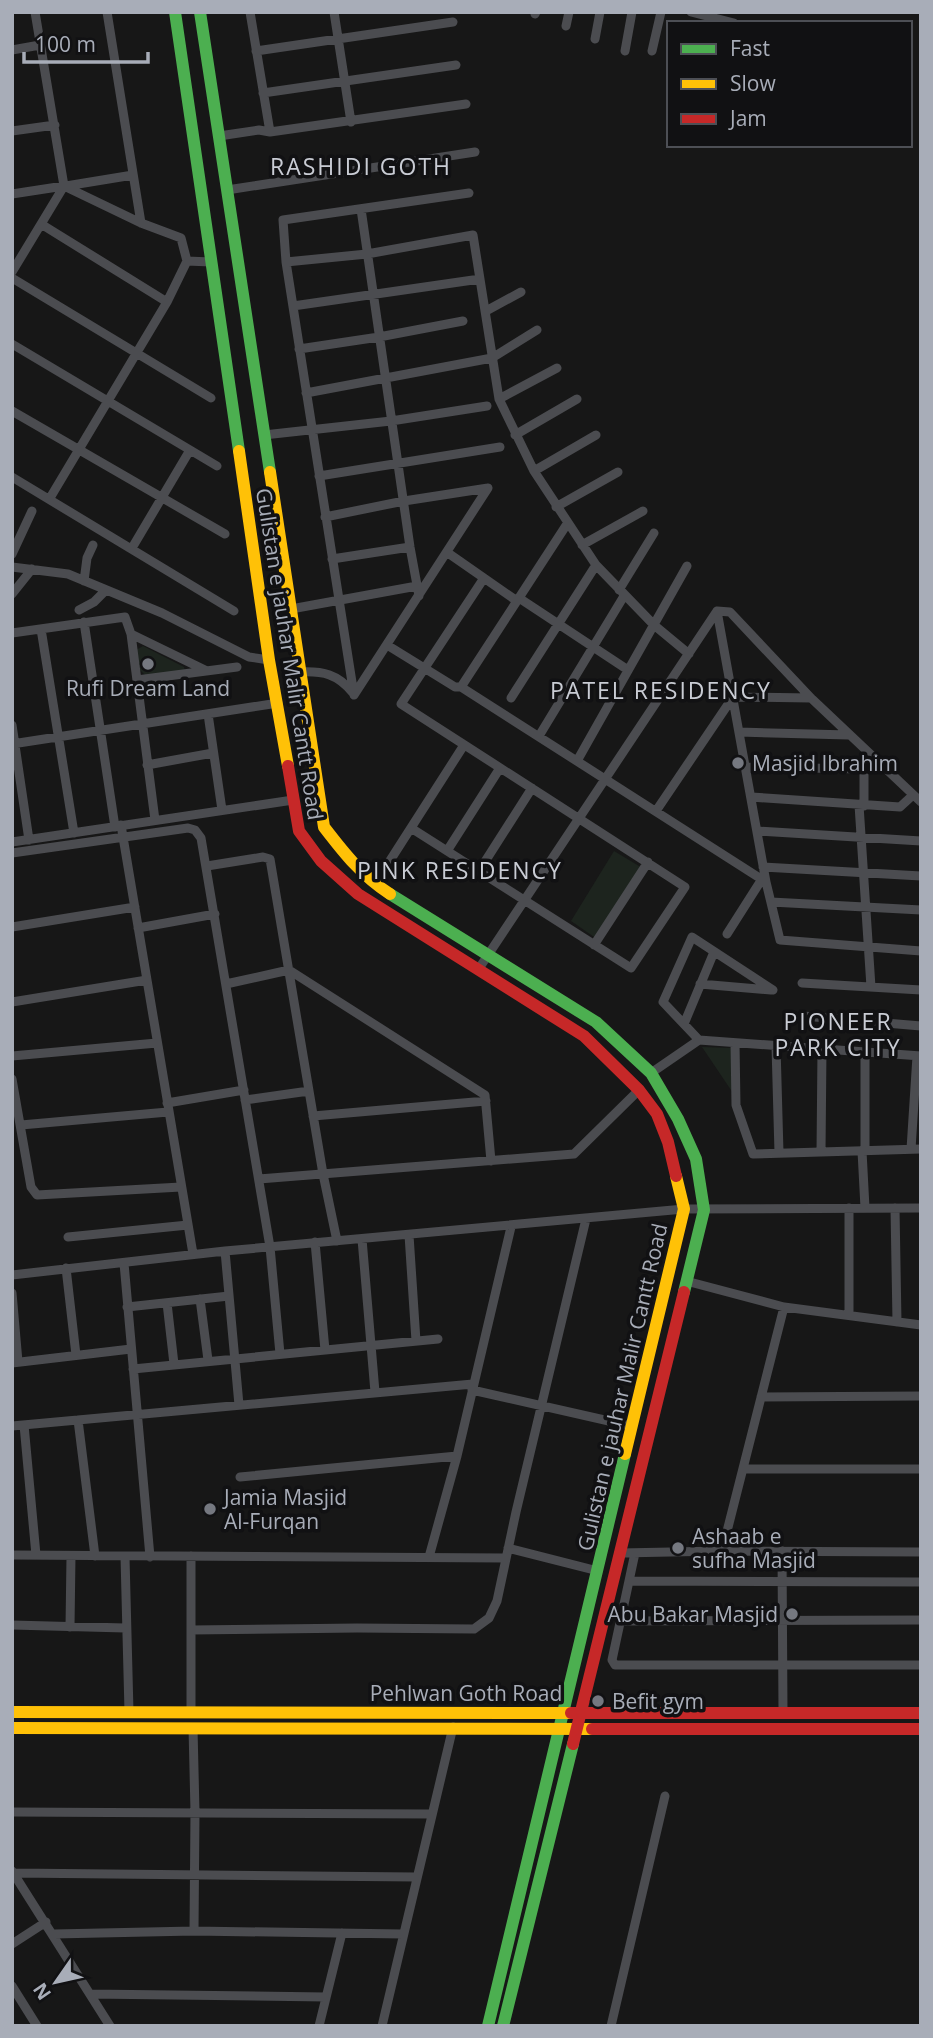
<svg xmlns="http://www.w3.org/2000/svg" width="933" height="2038" viewBox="0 0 933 2038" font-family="'Open Sans',sans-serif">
  <rect width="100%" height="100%" fill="#171717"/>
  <path fill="#1d241e" d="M143 646 184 667 185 671 146 676 140 670 136 650Z
    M614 851 644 869 600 941 571 921Z
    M702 1047 733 1048V1093Z"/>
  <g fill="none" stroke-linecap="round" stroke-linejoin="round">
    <path stroke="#4b4c50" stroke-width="9" d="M107 12 141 223
      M250 12 270 132
      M334 12 351 122
      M691 12 734 23
      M535 14 536 12
      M566 26 569 12
      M595 39 600 12
      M12 50 40 45
      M256 51 453 22
      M625 51 632 12
      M652 51 661 12
      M263 93 456 65
      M12 131 55 125
      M219 136 259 130 270 132 466 104
      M66 186 133 175
      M227 190 475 152
      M12 194 64 186 141 223 181 238 187 261
      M361 209 410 547 419 596
      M41 224 167 302
      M286 262 367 254 473 235 499 399 534 471 596 565 654 625 689 654
      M12 272 64 186 35 12
      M12 278 211 398
      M293 306 480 279
      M486 311 521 292
      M12 344 217 466
      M299 349 379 337 463 321
      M306 393 492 358 537 330
      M499 399 557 368
      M12 411 225 534
      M264 435 391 421 487 406
      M515 435 577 399
      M534 471 596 435
      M319 476 500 447
      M12 477 234 611
      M50 498 167 302 187 261 211 262
      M556 507 618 472
      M325 517 404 501 488 488
      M582 545 643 511
      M132 548 190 450
      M448 553 517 601
      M12 554 32 511
      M332 559 410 547
      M12 567 68 574 162 613 249 657 269 660
      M84 581 87 558 93 545
      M619 590 654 533
      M12 594 32 569
      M519 598 628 670
      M291 609 417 586
      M79 610 94 602 105 591
      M717 611 766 882 780 940 921 951
      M717 611 730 612 811 698 921 802
      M84 622 115 827
      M41 629 74 833
      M12 633 125 617 131 634 155 820
      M131 634 205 670
      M387 645 455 687H461L766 882
      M300 672C323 671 338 674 353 693
      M137 680 237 667
      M461 687 567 524
      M354 695 286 262 283 220 469 193
      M354 695 488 488
      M511 698 596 565
      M208 714 222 810
      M12 725 29 840
      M739 732 849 735
      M539 736 624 596
      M12 744 278 703
      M577 761 687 566
      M147 765 213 753
      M745 767 864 769 877 761
      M751 797 900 807 913 795
      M859 805 871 987
      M864 806V769
      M656 811 733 697 811 698
      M121 825 193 1254
      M411 828 631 968 685 887 401 704 484 578
      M757 831 921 841
      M12 842 293 800
      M447 851 500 768
      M12 853 188 828 195 830 201 838 270 1247 280 1354
      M207 866 263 857 270 859 323 1174 337 1241
      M763 867 921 876
      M479 871 532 788
      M375 884 464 745
      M771 902 921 910
      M12 927 135 907
      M138 928 215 914
      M727 934 762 879
      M594 945 648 862
      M478 970 717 611
      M802 983 921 990
      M226 984 289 970 485 1095 491 1161
      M700 984 771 990
      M12 1002 147 980
      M803 1016 921 1026
      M684 1024 714 952
      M699 1040 663 1002 692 937 773 990
      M735 1043 736 1105 753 1154 921 1149
      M776 1046 779 1153
      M12 1056 157 1043
      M651 1073 699 1040 921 1056
      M12 1079 31 1187 37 1195 181 1187
      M245 1100 309 1091
      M167 1103 244 1090
      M313 1116 486 1101
      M21 1125 168 1112
      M911 1149 917 1056
      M862 1151 865 1208
      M865 1151V1052
      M821 1152 822 1049
      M259 1179 574 1154 639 1090
      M849 1208V1315
      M895 1208 897 1322
      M409 1235 416 1341
      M68 1237 188 1225
      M362 1239 375 1392
      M315 1242 325 1350
      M225 1251 239 1405
      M124 1263 150 1557
      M66 1268 76 1355
      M12 1275 225 1251 684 1209 921 1208
      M686 1281 784 1307 921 1325
      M12 1293 18 1362
      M200 1299 208 1360
      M167 1303 174 1364
      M127 1307 229 1296
      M12 1363 131 1349
      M133 1369 438 1339
      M472 1390 631 1426
      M761 1397 921 1396
      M78 1420 95 1556
      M24 1425 36 1555
      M12 1426 473 1384
      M743 1469H921
      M240 1477 457 1456
      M508 1548 598 1571
      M722 1551 784 1307
      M782 1551 783 1712
      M620 1553 722 1551 921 1552
      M635 1553 612 1660 615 1665H921
      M12 1555 506 1558
      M191 1556V1712
      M125 1557 129 1712
      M429 1557 457 1456 511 1227
      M629 1581 921 1582
      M621 1621 921 1620
      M12 1625 125 1628
      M70 1627 71 1556
      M191 1630 357 1628 474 1629 489 1618 497 1601 516 1512 586 1219
      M193 1728 195 1812 194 1931
      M12 1812 431 1814
      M12 1871 110 2026
      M14 1873 416 1877
      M54 1934 194 1931 403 1934
      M12 1944 46 1922
      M12 1986 37 2026
      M90 1994 326 1997
      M319 2026 342 1933
      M382 2026 453 1727
      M611 2026 665 1796"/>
    <path stroke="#4caf50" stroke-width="12" d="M175 12 239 451
      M200 12 270 472
      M390 894 596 1022 651 1073 678 1119 696 1159 704 1210 684 1292
      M488 2026 625 1454
      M503 2026 573 1744"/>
    <path stroke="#ffc107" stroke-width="12" d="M239 451 269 660 288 766
      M270 472 324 827C344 853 362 876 390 894
      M625 1454 684 1209 676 1176
      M12 1712 571 1713
      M12 1728 592 1729"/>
    <path stroke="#c62828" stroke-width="12" d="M288 766 299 831 321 861 358 894 584 1036 639 1090 657 1114 668 1142 676 1176
      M571 1713H921
      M592 1729H921
      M573 1744 684 1292"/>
  </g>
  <g fill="#757880" stroke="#111113" stroke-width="2.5">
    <circle cx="148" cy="664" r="7"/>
    <circle cx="738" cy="763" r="7"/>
    <circle cx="210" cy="1509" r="7"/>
    <circle cx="678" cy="1548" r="7"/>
    <circle cx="792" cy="1614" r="7"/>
    <circle cx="598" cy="1701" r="7"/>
  </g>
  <g text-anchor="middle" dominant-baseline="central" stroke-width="7" stroke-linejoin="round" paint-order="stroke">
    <g font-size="21" fill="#a8adb8" stroke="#111113">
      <text transform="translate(290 654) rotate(81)">Gulistan e jauhar Malir Cantt Road</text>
      <text transform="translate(622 1387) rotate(-77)">Gulistan e jauhar Malir Cantt Road</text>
      <text x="466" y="1693">Pehlwan Goth Road</text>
    </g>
    <g font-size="21" fill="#a8adb8" stroke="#111113" text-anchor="start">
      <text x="148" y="688" text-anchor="middle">Rufi Dream Land</text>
      <text x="752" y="763">Masjid Ibrahim</text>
      <text x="224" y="1497">Jamia Masjid<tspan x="224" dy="24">Al-Furqan</tspan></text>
      <text x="692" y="1536">Ashaab e<tspan x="692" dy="24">sufha Masjid</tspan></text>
      <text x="778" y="1614" text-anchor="end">Abu Bakar Masjid</text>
      <text x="612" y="1701">Befit gym</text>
    </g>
    <g font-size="23" letter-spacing="2" fill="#c9ccd4" stroke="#111113">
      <text x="361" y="166">RASHIDI GOTH</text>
      <text x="661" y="690">PATEL RESIDENCY</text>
      <text x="460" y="870">PINK RESIDENCY</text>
      <text x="838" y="1021">PIONEER<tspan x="838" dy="26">PARK CITY</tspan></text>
    </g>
  </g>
  <rect width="933" height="2038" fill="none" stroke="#a8adb8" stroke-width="28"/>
  <rect x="667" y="21" width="245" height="126" fill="#111113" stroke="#4d4f55" stroke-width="2"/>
  <rect x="681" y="44" width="35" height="10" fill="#4caf50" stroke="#4d4f55" stroke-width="2"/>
  <text x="730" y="56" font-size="21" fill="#a8adb8">Fast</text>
  <rect x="681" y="79" width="35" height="10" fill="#ffc107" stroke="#4d4f55" stroke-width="2"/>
  <text x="730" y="91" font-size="21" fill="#a8adb8">Slow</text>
  <rect x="681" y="114" width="35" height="10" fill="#c62828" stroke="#4d4f55" stroke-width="2"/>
  <text x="730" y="126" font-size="21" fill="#a8adb8">Jam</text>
  <g transform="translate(56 1982) rotate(236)" stroke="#111113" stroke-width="5" paint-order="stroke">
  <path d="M0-5L12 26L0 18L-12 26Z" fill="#a8adb8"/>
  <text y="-10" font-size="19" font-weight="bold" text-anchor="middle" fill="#a8adb8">N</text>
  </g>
  <path d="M24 52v10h124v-10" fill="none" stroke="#a8adb8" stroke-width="3.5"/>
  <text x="35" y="52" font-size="21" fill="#a8adb8" stroke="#111113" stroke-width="5" paint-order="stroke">100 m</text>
</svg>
